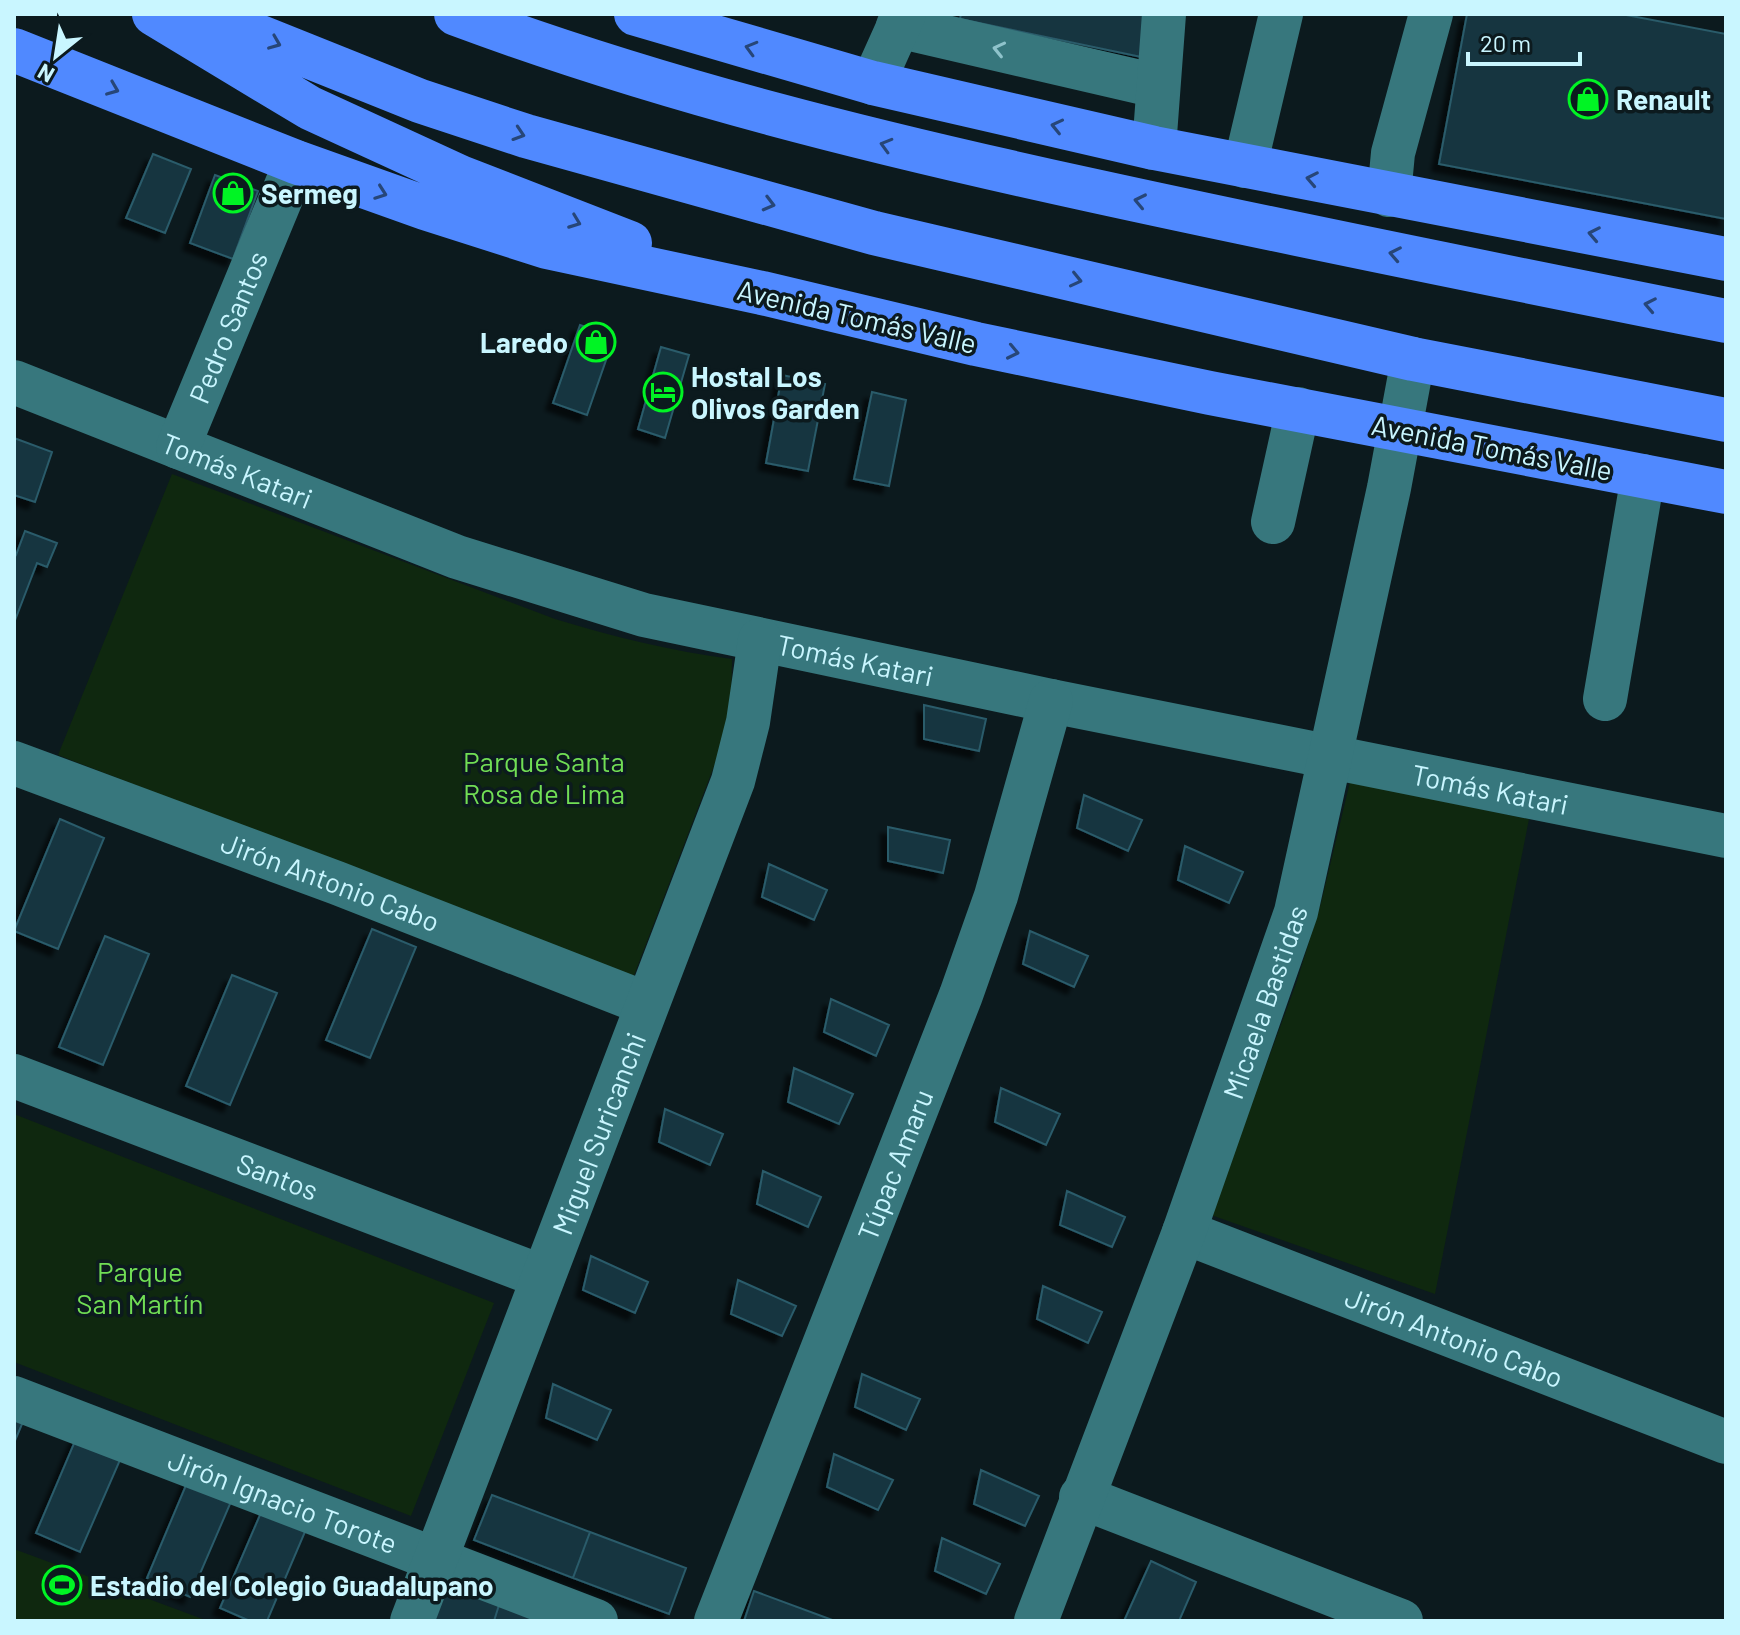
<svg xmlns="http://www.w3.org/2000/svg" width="1740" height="1635" viewBox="0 0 1740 1635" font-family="Barlow,sans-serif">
  <defs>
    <filter id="shadow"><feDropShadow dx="-7" dy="7" stdDeviation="2" flood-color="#0009"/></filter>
  </defs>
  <rect width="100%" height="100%" fill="#0c1a1e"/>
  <path fill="#0f280f" d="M172 474 555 619C614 637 671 651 732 659L731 706 719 753 633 978 58 755Z
    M1350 782 1529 819 1435 1294 1211 1215 1297 981 1321 903Z
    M14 1114 494 1303 411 1516 14 1362Z
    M14 1549 208 1621H14Z"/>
  <path fill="#18353f" stroke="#2a5b6b" stroke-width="2" filter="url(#shadow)" d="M961 14H1145L1146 58 960 19Z
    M1467 14H1621L1726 34V219L1439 164Z
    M153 154 191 169 165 233 126 218Z
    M215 175 258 191 233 259 190 243Z
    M580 325 614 337 587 415 553 403Z
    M661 347 689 355 665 438 638 429Z
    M782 375 825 384 808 471 766 463Z
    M872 392 906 400 889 486 854 479Z
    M14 438 52 452 35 502 14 495Z
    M25 531 57 543 47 567 37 563 14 623V554L16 555Z
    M924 705 986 719 979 751 924 739Z
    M1084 795 1142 820 1128 851 1077 828Z
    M60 819 104 838 58 949 14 931Z
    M888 827 950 840 943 873 888 861Z
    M1185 846 1243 872 1229 903 1178 880Z
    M769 864 827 890 814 920 762 897Z
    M372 929 416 947 370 1058 326 1040Z
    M1030 931 1088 956 1074 987 1023 964Z
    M105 936 149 954 103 1065 59 1047Z
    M232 975 277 993 230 1105 186 1086Z
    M831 999 889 1025 876 1056 824 1032Z
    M794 1068 853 1094 839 1124 788 1102Z
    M1001 1088 1060 1114 1046 1145 995 1122Z
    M665 1109 723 1134 710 1165 659 1142Z
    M763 1171 821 1197 808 1227 757 1204Z
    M1067 1191 1125 1217 1112 1247 1060 1225Z
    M591 1256 648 1282 635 1313 583 1290Z
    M738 1280 796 1306 782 1336 731 1314Z
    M1043 1286 1102 1312 1088 1343 1037 1319Z
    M862 1374 920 1399 906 1430 855 1407Z
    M553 1384 611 1410 597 1440 546 1418Z
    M14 1412 25 1417 14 1443Z
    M78 1434 123 1453 80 1552 36 1533Z
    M834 1454 893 1480 878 1510 827 1487Z
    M981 1470 1039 1496 1025 1526 974 1504Z
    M189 1478 233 1497 190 1597 147 1578Z
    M492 1495 590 1532 573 1578 474 1540Z
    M263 1508 307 1527 267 1621H250L220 1608Z
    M590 1532 686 1568 669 1614 573 1578Z
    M942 1538 1000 1564 986 1594 935 1571Z
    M1151 1561 1196 1582 1179 1621H1124Z
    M453 1586 499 1605 494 1621H427L433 1602Z
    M754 1591 835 1621H744Z
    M499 1605 533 1618 532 1621H494Z"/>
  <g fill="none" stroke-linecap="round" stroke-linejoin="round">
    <g stroke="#37777d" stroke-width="44">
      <path d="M898 26 1157 86"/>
      <path d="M873 83 904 14"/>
      <path d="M1154 148 1164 14"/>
      <path d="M1245 166 1281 14"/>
      <path d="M1389 195 1393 153 1431 14"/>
      <path id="s1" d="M14 382 457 557 644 615 1051 701 1726 836"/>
      <path id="s2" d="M178 447 296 162"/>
      <path d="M1273 522 1298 409"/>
      <path d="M1605 699 1643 476"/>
      <path id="s3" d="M14 763 337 883 647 1004"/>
      <path id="s4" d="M14 1076 543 1277"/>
      <path id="s5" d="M1184 1232 1726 1442"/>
      <path id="s6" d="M14 1398 596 1621"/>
      <path d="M1081 1497 1401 1621"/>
      <path id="s7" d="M412 1621 733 781 748 722 760 640"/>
      <path id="s8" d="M716 1621 961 995 996 896 1051 701"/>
      <path id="s9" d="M1036 1621 1184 1232 1296 912 1389 488 1413 359"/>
    </g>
    <path stroke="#5089ff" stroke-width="44" d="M154 14 310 108 460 177 630 243
      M203 14 420 101 526 136 874 233 1413 359 1726 420
      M456 14C663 91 879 144 1095 191 1305 237 1515 279 1726 321
      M636 14 873 83 1154 148 1726 259
      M14 50 296 162 425 208 547 247 762 293 976 344 1210 393 1726 492"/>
  </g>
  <defs><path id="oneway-chevron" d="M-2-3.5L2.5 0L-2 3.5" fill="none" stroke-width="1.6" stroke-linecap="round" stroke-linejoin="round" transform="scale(2)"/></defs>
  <g stroke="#274678">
    <use href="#oneway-chevron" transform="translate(275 43) rotate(22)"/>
    <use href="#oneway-chevron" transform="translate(751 48) rotate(-164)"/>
    <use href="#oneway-chevron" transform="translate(113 89) rotate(22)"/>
    <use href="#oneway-chevron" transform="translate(1057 126) rotate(-167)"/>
    <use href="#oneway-chevron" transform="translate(519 134) rotate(18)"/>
    <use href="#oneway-chevron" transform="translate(886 145) rotate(-164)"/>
    <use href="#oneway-chevron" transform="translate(1312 179) rotate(-169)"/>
    <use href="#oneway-chevron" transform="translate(381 193) rotate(20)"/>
    <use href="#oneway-chevron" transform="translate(1140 201) rotate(-168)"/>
    <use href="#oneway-chevron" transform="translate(769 204) rotate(15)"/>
    <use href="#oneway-chevron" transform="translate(575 222) rotate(21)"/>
    <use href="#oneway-chevron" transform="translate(1594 234) rotate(-169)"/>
    <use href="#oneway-chevron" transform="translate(1395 254) rotate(-169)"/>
    <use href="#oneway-chevron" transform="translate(1076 280) rotate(13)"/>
    <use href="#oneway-chevron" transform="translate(1650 305) rotate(-169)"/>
    <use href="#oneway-chevron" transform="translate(1013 352) rotate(12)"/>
  </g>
  <use stroke="#8fc3cb" href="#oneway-chevron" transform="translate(999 49) rotate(-167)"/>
  <defs>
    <g id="shop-ring" transform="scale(2)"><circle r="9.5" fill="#0c1a1e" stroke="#00f424" stroke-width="1.5"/><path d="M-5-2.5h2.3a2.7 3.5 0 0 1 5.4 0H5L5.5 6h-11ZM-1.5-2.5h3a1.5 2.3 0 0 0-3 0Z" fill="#00f424"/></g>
    <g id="hotel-ring" transform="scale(2)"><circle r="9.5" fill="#0c1a1e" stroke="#00f424" stroke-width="1.5"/><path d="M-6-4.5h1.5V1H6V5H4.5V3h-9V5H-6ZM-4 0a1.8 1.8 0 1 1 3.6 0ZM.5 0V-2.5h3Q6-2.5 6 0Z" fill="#00f424"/></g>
    <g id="stadium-ring" transform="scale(2)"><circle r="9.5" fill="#0c1a1e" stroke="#00f424" stroke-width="1.5"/><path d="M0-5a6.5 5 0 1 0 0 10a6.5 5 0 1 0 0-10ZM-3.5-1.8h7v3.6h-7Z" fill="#00f424"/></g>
  </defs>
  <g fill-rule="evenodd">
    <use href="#shop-ring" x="1588" y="99"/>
    <use href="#shop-ring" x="233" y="193"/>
    <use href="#shop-ring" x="596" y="342"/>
    <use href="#hotel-ring" x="663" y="392"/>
    <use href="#stadium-ring" x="62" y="1585"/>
  </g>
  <g text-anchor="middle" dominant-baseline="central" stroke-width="7" stroke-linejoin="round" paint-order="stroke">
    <g font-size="28" font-weight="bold" fill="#c9f6ff" stroke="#0c1a1e" text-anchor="start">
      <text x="1616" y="99">Renault</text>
      <text x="261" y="193">Sermeg</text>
      <text x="568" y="342" text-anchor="end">Laredo</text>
      <text x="691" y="376">Hostal Los<tspan x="691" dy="32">Olivos Garden</tspan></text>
      <text x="90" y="1585">Estadio del Colegio Guadalupano</text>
    </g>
    <g font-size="28" fill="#c9f6ff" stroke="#0c1a1e">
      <text transform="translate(857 316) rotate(13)">Avenida Tomás Valle</text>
      <text stroke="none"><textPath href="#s2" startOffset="130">Pedro Santos</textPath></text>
      <text transform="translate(1492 447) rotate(11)">Avenida Tomás Valle</text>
      <text stroke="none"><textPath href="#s1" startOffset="240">Tomás Katari</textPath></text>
      <text stroke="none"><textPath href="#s1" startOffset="888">Tomás Katari</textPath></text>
      <text stroke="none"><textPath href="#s1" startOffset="1536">Tomás Katari</textPath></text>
      <text stroke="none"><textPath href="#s3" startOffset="338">Jirón Antonio Cabo</textPath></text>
      <text stroke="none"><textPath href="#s9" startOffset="660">Micaela Bastidas</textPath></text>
      <text stroke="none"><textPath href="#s7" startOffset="522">Miguel Suricanchi</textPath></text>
      <text stroke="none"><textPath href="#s8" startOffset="490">Túpac Amaru</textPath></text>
      <text stroke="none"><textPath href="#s4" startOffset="282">Santos</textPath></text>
      <text stroke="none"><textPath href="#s5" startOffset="290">Jirón Antonio Cabo</textPath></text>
      <text stroke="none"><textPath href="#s6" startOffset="288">Jirón Ignacio Torote</textPath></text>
    </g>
    <g font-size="28" fill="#71de55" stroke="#0c1a1e">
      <text x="544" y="761">Parque Santa<tspan x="544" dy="32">Rosa de Lima</tspan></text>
      <text x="140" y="1271">Parque<tspan x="140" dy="32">San Martín</tspan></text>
    </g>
  </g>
  <rect width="1740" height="1635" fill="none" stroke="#c9f6ff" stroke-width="32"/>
  <g transform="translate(56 56) rotate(210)" stroke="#0c1a1e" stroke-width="6" paint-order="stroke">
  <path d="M0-6L14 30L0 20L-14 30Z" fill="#c9f6ff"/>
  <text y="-12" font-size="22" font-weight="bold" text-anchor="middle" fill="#c9f6ff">N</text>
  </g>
  <path d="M1468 52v12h112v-12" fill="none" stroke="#c9f6ff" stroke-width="4"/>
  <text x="1480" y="52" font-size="24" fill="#c9f6ff" stroke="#0c1a1e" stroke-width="6" paint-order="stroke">20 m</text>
</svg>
